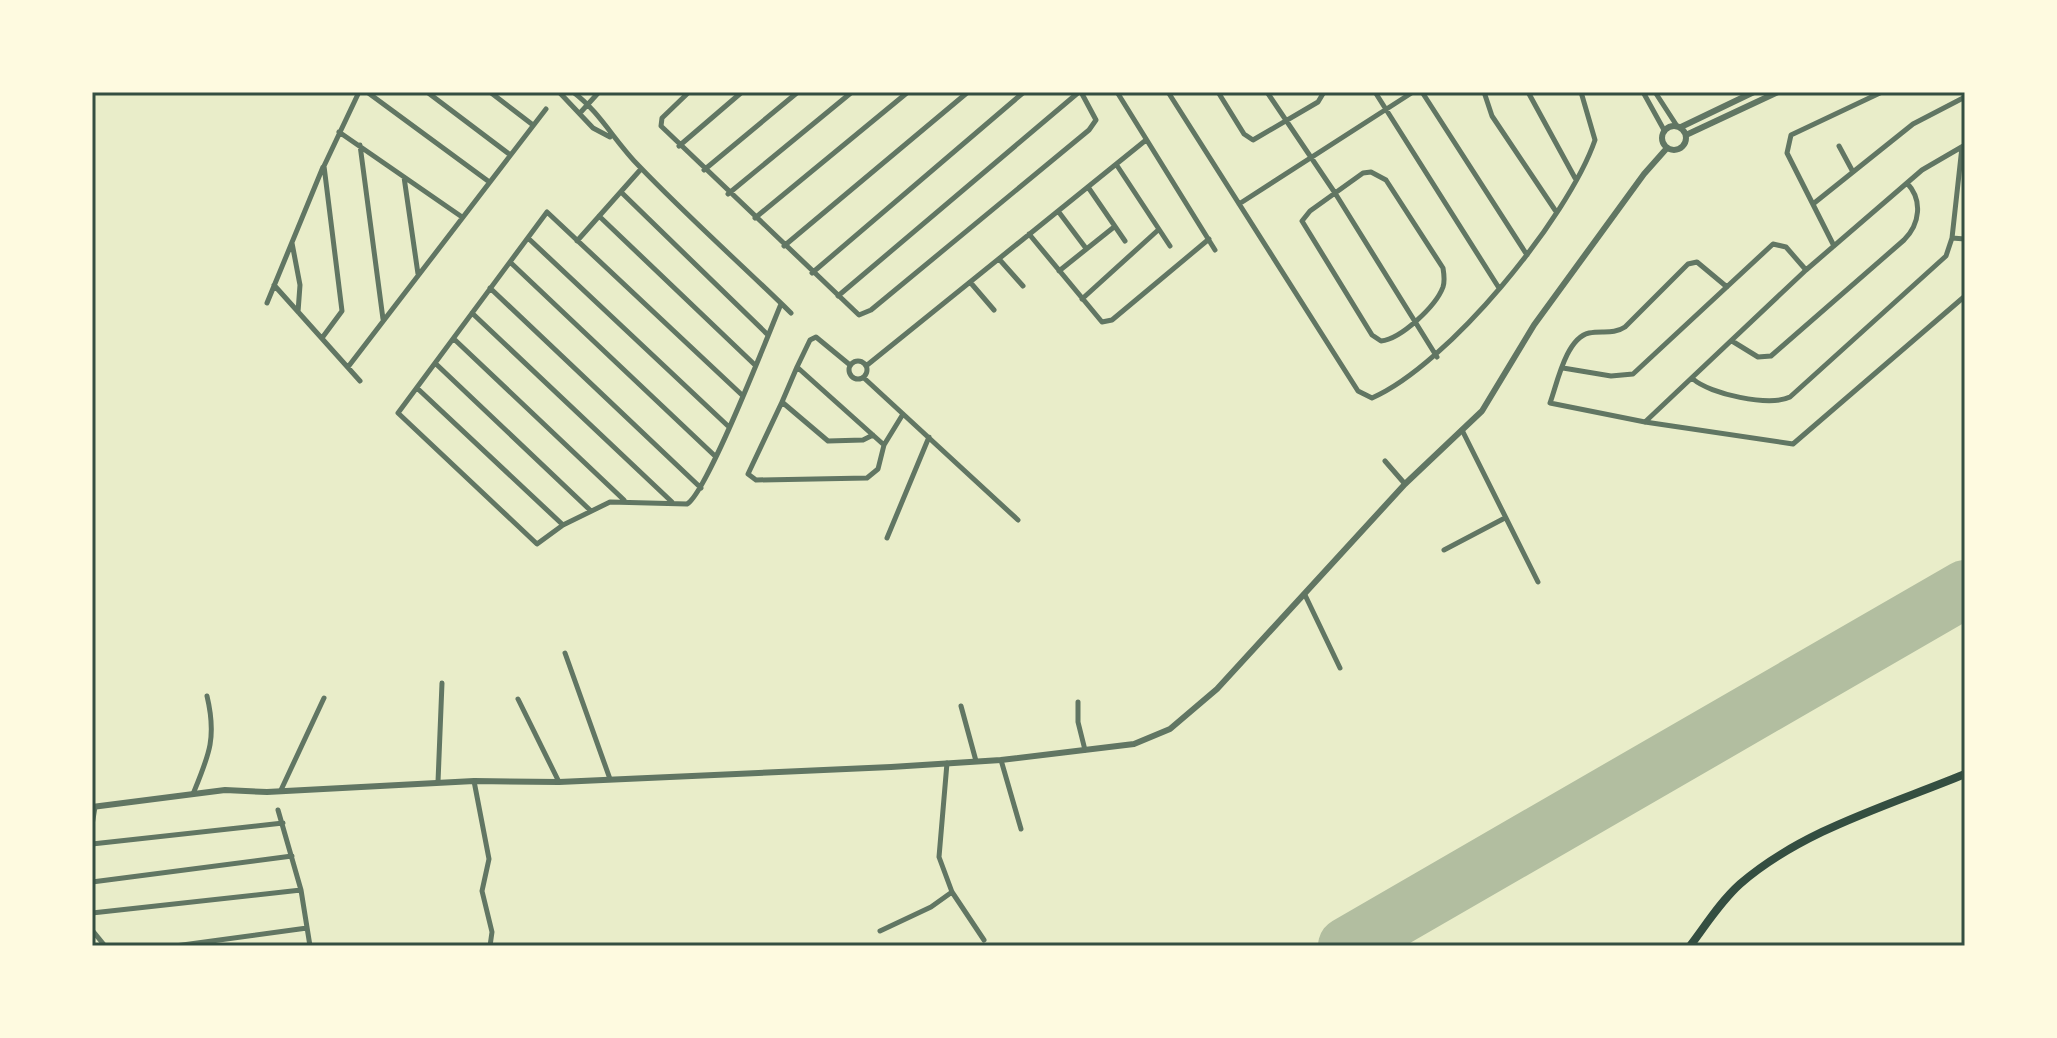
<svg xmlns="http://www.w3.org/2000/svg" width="2057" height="1038" viewBox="0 0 2057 1038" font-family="'IBM Plex Serif',serif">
  <rect width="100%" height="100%" fill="#e9edc9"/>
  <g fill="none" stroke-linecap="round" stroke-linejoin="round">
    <path stroke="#b2bea0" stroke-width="58" d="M1347 946 1965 589"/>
    <path stroke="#617663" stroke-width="5" d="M367 92 488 181
      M427 92 509 154
      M490 92 533 125
      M559 92 593 128 610 137
      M573 92C600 112 615 142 639 166 688 217 741 264 791 313
      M689 92 662 118 661 126 859 315 871 310 1089 130 1096 120 1081 92
      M1117 92 1215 250
      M1168 92 1358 391 1372 398C1448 365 1568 218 1595 140L1581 92
      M1218 92 1244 134 1253 140 1318 102 1324 92
      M1267 92 1335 193 1437 357
      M1375 92 1499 288
      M1422 92 1527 255
      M1484 92 1492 116 1555 210
      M1528 92 1575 178
      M1643 92 1664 130
      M1655 92 1677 126
      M580 113 599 92
      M339 132 462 217
      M360 145 383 319
      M679 146 742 92
      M1839 146 1853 172
      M1116 164 1170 246
      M704 170 798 92
      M1371 172 1386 180 1443 268C1444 274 1445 281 1443 287 1436 306 1401 339 1381 341L1372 335 1302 221 1310 211 1363 173Z
      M404 177 418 274
      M1088 187 1125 241
      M621 192 768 335
      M728 194 852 92
      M1239 204 1413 92
      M1813 204 1913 124 1965 97
      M1058 211 1085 247
      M599 216 755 365
      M755 218 908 92
      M1029 234 1102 322 1112 320 1209 239
      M528 238 728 426
      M1952 238 1965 239
      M577 241 641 169
      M292 243 300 285 298 312
      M784 246 968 92
      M1834 246 1787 153 1791 135 1882 92
      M999 259 1023 286
      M510 262 715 456
      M1059 271 1114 227
      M812 273 1024 92
      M970 282 994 310
      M274 285 360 381
      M1727 287 1697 262 1688 264 1625 327C1613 335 1602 330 1589 333 1566 338 1557 384 1550 403L1645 422 1793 444 1965 296
      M490 288 701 488
      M838 296 1079 92
      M1082 299 1157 231
      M267 303 323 167
      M472 313 672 502
      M322 338 342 311 324 166 359 92
      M454 339 624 500
      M1732 341 1758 357 1771 356 1904 240C1920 224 1923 200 1907 183
      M849 370a9 9 0 1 1 18 0a9 9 0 1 1-18 0Z
      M435 363 591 511
      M850 365 816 337 810 340 797 367 884 445 903 414
      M866 366 1146 140
      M348 367 546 109
      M1563 368 1611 376 1633 374 1773 244 1786 247 1806 270
      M864 378 1018 520
      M1693 379C1710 394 1769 407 1790 397L1946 256 1952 238 1962 147
      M417 388 563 525
      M742 395 547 212 398 413 537 544 563 525 610 502 687 504C707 493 768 335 781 304
      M782 402 797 367
      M1645 422 1806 270 1922 170 1965 145
      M1462 430 1538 582
      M873 435 863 440 828 441 782 402 748 474 756 480 867 478 878 469 884 445
      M1385 461 1405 484
      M887 538 929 437
      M1444 550 1503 519
      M1305 595 1340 668
      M565 653 610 779
      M518 699 559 782
      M1078 702V722L1085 750
      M961 706 976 761
      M1001 760 1021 829
      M947 763 939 857 952 892 984 940
      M474 781 489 859 482 891 492 932 490 946
      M438 782 442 683
      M281 790 324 698
      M193 794C209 755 217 738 207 696
      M278 810 301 890 310 946
      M92 825 95 807
      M92 844 283 823
      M92 882 292 856
      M92 913 301 890
      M92 930 105 946
      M880 931 931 907 952 892
      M175 946 307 928"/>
    <path stroke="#617663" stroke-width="6" d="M1662 138a12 12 0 1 1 24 0a12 12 0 1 1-24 0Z
      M1681 127 1754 92
      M1686 135 1778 92
      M92 807 225 790 267 792 474 781 559 782 891 767 1001 760 1134 744 1170 729 1217 689 1405 484 1482 411 1534 325 1644 174 1667 148"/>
    <path stroke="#344e41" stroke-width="8" d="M1690 946C1706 925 1720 902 1740 884 1802 830 1890 805 1965 774"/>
  </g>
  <rect width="2057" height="1038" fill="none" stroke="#fefae0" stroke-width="188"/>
  <rect x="94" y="94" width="1869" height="850" fill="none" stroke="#344e41" stroke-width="3"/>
</svg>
